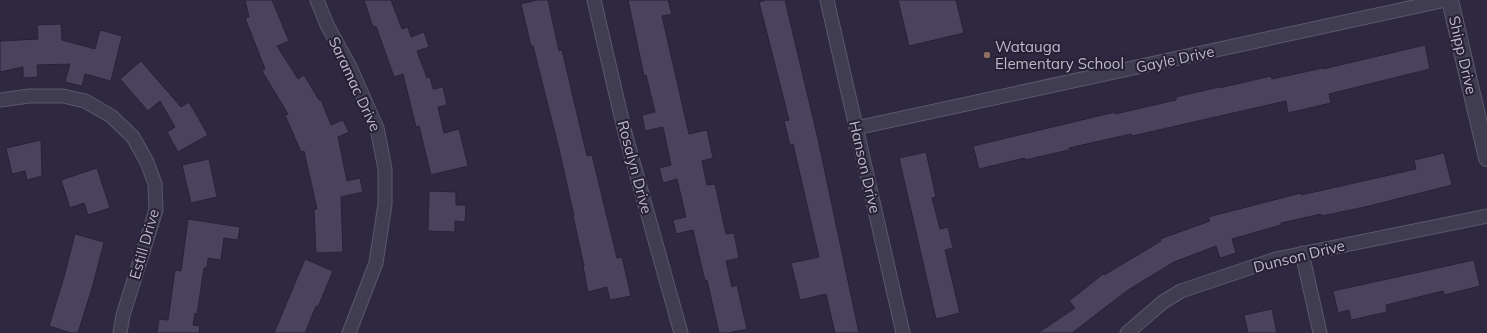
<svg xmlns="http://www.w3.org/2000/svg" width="1487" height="333" viewBox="0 0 1487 333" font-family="Mulish,sans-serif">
  <rect width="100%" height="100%" fill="#2e2940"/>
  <path fill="#49435d" stroke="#282337" d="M245 0H272L289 41 277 46 298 79 304 75 319 100H321L331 125 343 120 349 132 338 137 347 181 360 178 363 192 341 197 343 252 316 253 314 209H317L304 151 301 152 285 115 288 114 262 71 265 69 245 18 249 17Z
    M364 0H391L402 29 408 27 411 37 424 32 429 47 417 51 427 78 430 77 433 89 443 87 447 105 438 107 444 133 459 129 468 166 431 175 419 126 416 127 403 74 394 77 376 26 373 27Z
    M537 0H548L559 51 562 50 587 156 592 155 617 258 622 257 631 296 610 300 607 287 588 292 583 266H584L573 216H574L559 149 533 46H531L521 4Z
    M628 0H668L672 14 662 16 689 134 707 130 713 158 702 161 707 185 715 184 726 234 734 233 739 258 726 261 732 287 737 285 747 329 728 333H719L707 280 705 281 693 230 676 234 673 220 686 217 677 179 663 183 659 168 671 165 663 127 645 131 642 115 655 112 646 75 644 76Z
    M766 0H785L818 139 859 333H835L826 294 800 300 791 263 819 257 793 144 790 145 784 121 789 120 759 2Z
    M898 0H956L964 33 909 46Z
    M61 24 62 40 95 49 100 30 122 36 111 81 85 74 82 86 65 82 70 64 37 65 38 77 23 78V67L0 72V41L38 39 37 25Z
    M1425 45 1430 69 1329 94 1331 103 1288 113 1286 101 1132 136 1131 134 1069 148V150L1025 160V158L979 169 973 146 1115 112V114L1176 100V97L1219 87V88L1271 76 1272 79 1323 68V69Z
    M141 61 181 107 189 102 208 135 178 152 167 132 175 127 160 101 148 111 120 79Z
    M41 140 42 176 27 180 25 171 12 174 6 148Z
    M926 152 936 197 932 198 940 229 948 227 953 248 945 250 960 313 936 319 899 158Z
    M1444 153 1452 185 1369 206 1322 216 1321 214 1281 223V225L1232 239 1236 253 1220 258 1216 246 1174 262 1128 290 1072 333H1038L1075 308 1069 301 1103 274 1104 275 1161 241 1160 239 1210 221 1208 217 1301 193V195L1416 169 1414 160Z
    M209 159 217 197 191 203 182 165Z
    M97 168 110 208 88 215 84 203 70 208 61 180Z
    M429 191 456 192V205H466L465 222 455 221V232L428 231Z
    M188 219 240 227 238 240 224 238 221 260 208 258 207 268H204L197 314 195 313 193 325 200 326 199 333H157L159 319 168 320 175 270 181 271Z
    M75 234 104 242 93 285 78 333H71L49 326 64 277Z
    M305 259 333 271 318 307 316 306 305 333H274Z
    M1474 260 1480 286 1444 295 1443 291 1386 305 1387 312 1351 320 1349 310 1338 313 1333 291Z
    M1272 309 1277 333H1248L1244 315Z"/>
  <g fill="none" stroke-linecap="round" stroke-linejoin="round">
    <g stroke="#5c576a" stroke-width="15">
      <path id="minor" d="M317 0 327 25 350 67 377 128 385 169V204L376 263 349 333
        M594 0 625 133 681 333
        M827 0 903 333
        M0 100 29 96H63L85 101 111 116 133 137 147 162 155 184 156 210 123 315 120 333
        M856 128 1446 0
        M1302 253 1320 333
        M1127 333 1163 302 1181 291 1276 259 1487 216"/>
    </g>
    <g stroke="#5c576a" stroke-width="18">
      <path id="tertiary" d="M1450 0 1487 158"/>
    </g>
    <use href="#minor" stroke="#413d50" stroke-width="13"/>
    <use href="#tertiary" stroke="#413d50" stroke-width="16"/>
  </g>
  <circle fill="#8d6e63" stroke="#262135" stroke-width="1.5" cx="987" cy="55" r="4"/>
  <g text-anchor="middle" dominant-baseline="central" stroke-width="4" stroke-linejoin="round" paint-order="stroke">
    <g font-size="15" fill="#beb9ca" stroke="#262135" text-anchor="start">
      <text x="995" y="46">Watauga<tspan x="995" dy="17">Elementary School</tspan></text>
    </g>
    <g font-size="15" fill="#beb9ca" stroke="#262135">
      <text transform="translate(1463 55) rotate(77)">Shipp Drive</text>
      <text transform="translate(1175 59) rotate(-12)">Gayle Drive</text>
      <text transform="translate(355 84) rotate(65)">Saramac Drive</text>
      <text transform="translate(635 167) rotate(75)">Rosalyn Drive</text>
      <text transform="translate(865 167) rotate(77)">Hanson Drive</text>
      <text transform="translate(144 244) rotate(-74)">Estill Drive</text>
      <text transform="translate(1299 256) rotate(-14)">Dunson Drive</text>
    </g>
  </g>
</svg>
